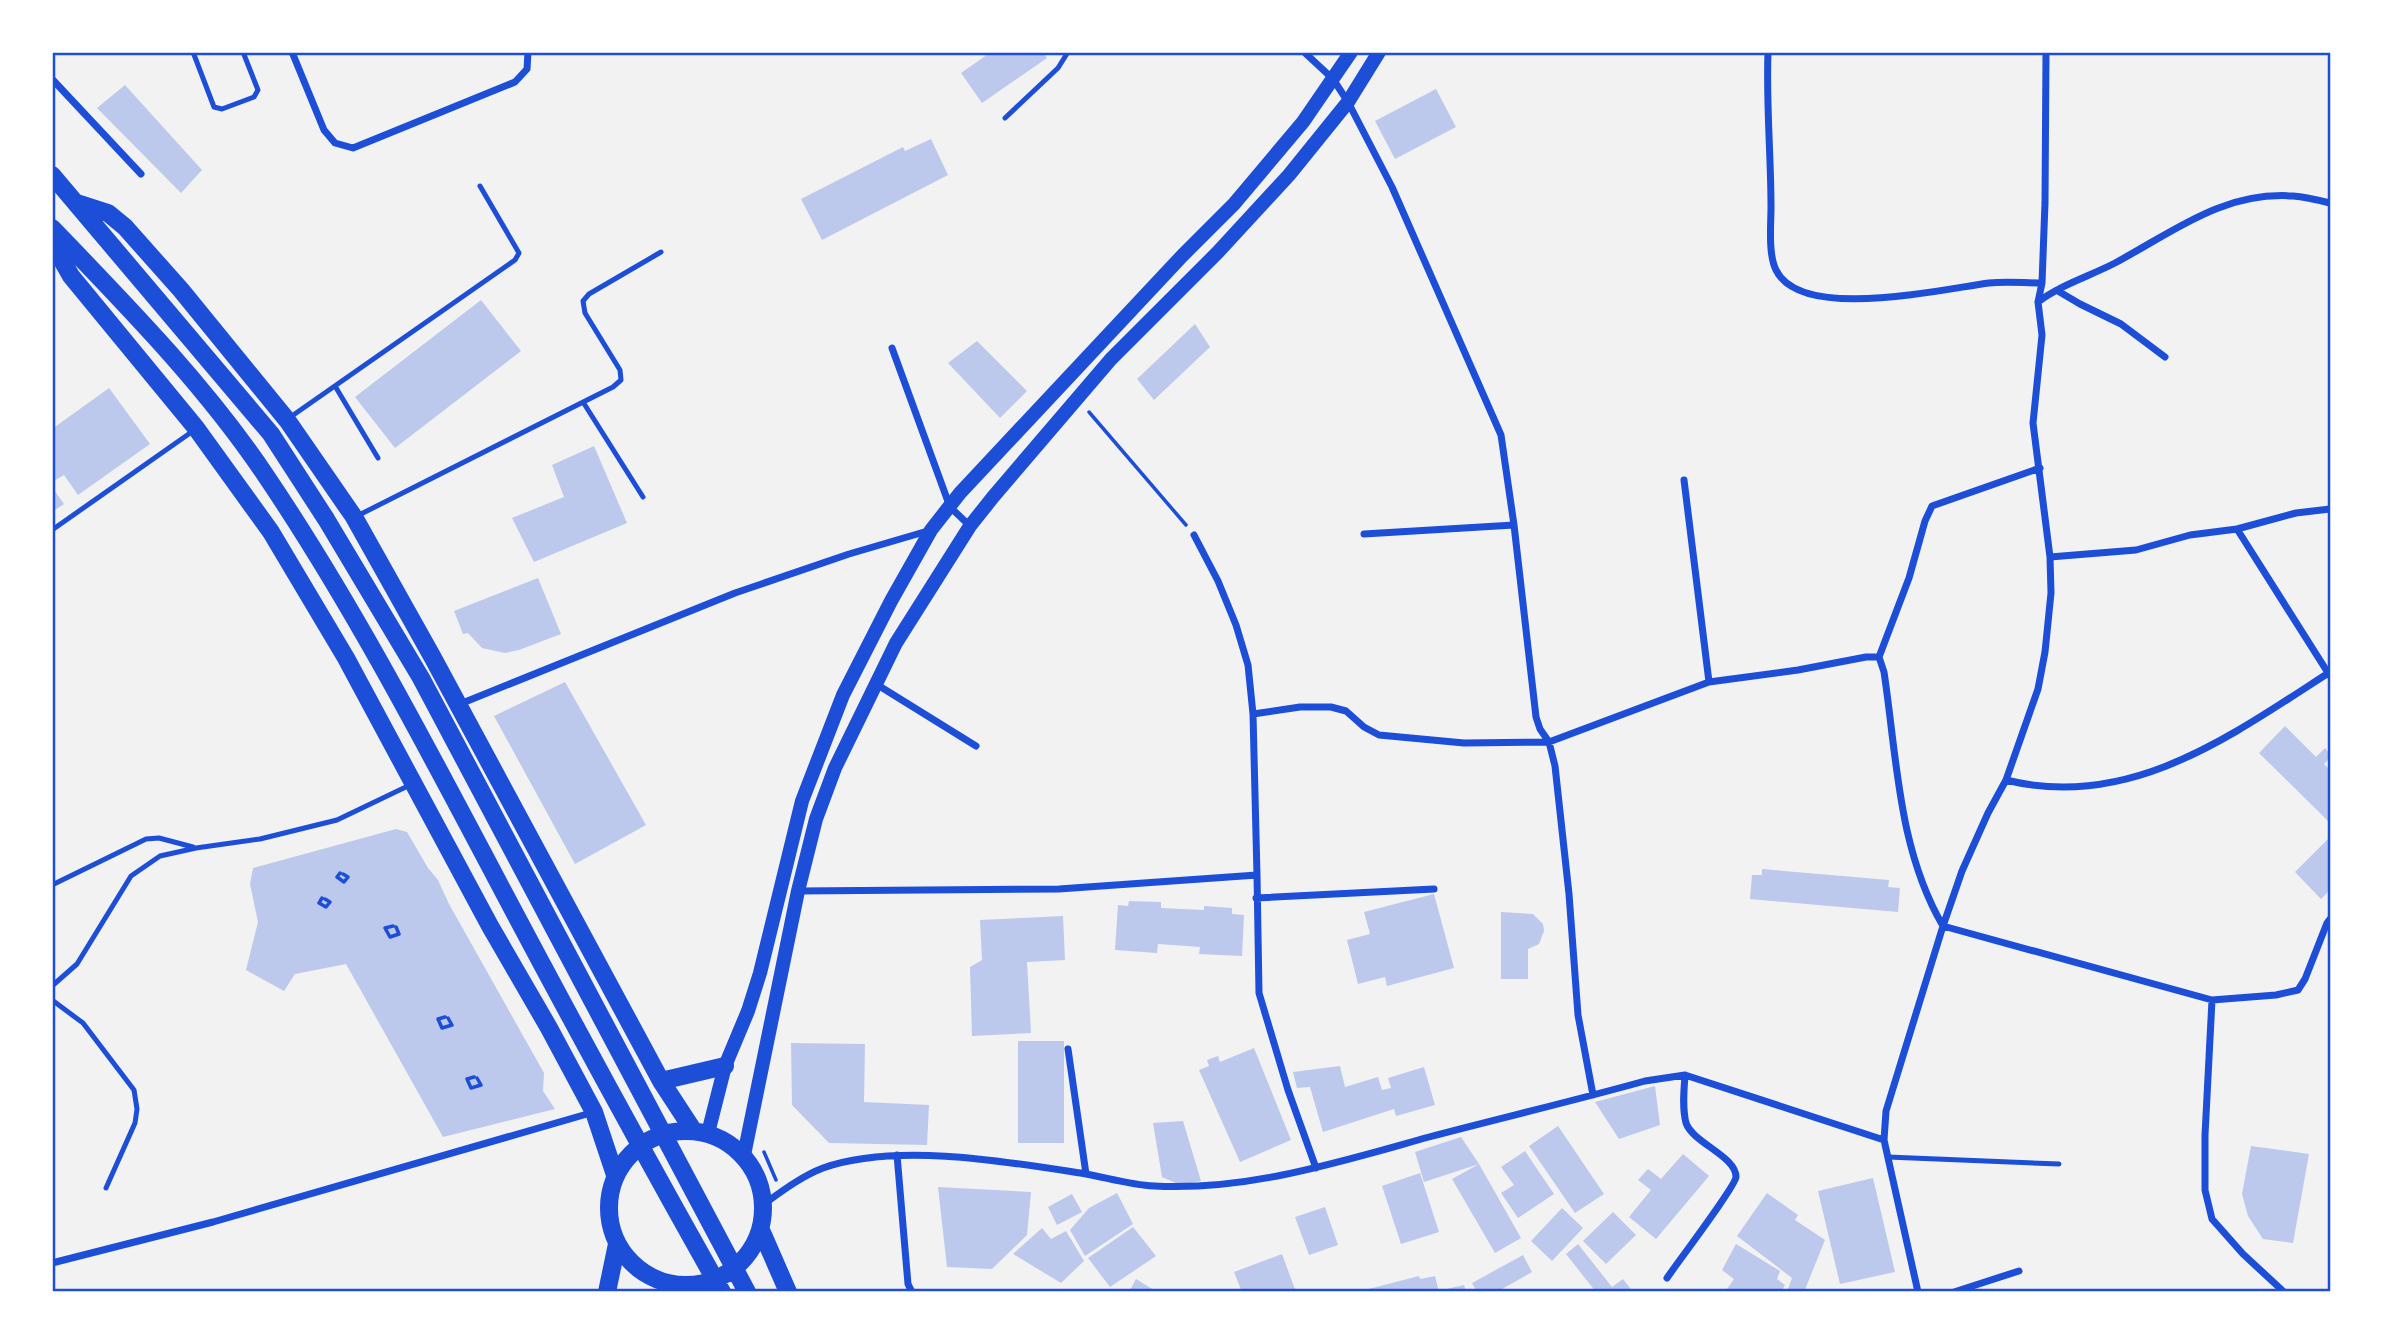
<svg xmlns="http://www.w3.org/2000/svg" width="2383" height="1344" viewBox="0 0 2383 1344" font-family="'Crimson Pro',serif">
  <rect width="100%" height="100%" fill="#f2f2f2"/>
  <path fill="#bdc9ec" d="M991 52H1043L1047 58 982 103 961 73Z
    M125 85 202 170 181 193 97 108Z
    M1436 89 1456 127 1395 159 1375 121Z
    M931 139 948 175 822 240 801 199 903 147 905 151Z
    M481 300 521 351 395 448 355 397Z
    M1195 324 1210 347 1154 400 1137 379Z
    M977 341 1027 391 1000 418 948 363Z
    M109 388 150 444 78 495 64 475 52 482V429Z
    M594 446 627 523 534 562 512 518 564 497 552 465Z
    M52 487 64 504 52 512Z
    M538 578 561 634 519 650 505 653 482 648 468 633 463 634 454 611Z
    M565 682 646 825 575 864 494 716Z
    M2285 726 2316 757 2325 748 2330 754V758L2324 764 2330 770V818L2328 821 2259 753Z
    M396 829 407 832 428 868 438 880 449 904 544 1073 543 1091 555 1109 443 1137 346 964 295 974 284 991 246 970 258 922 250 884 253 868Z
    M2330 837V890L2321 899 2295 872Z
    M1762 869 1889 880 1888 887 1900 888 1898 912 1750 899 1752 875H1762Z
    M1434 894 1454 968 1387 986 1385 977 1358 984 1347 940 1370 934 1364 912Z
    M1129 901 1161 902V908L1204 910V906L1232 908V914L1244 915 1242 956 1199 954 1200 947 1158 944 1157 953 1115 950 1118 905 1128 906Z
    M1501 912 1533 914 1543 924 1544 931 1539 944 1528 949V979H1501Z
    M1063 916 1065 960 1027 962 1031 1033 972 1036 970 967 982 960 980 920Z
    M1018 1041H1064V1143H1018Z
    M791 1043 865 1044 864 1102 929 1105 927 1145 829 1143 792 1105Z
    M1254 1048 1291 1140 1240 1162 1199 1070 1209 1066 1207 1060 1218 1056 1220 1062Z
    M1340 1066 1345 1087 1378 1077 1382 1090 1391 1088 1388 1078 1424 1067 1435 1105 1396 1116 1394 1109 1323 1132 1310 1087 1297 1088 1293 1072Z
    M1655 1086 1660 1125 1619 1139 1595 1102Z
    M1183 1121 1201 1181 1180 1185 1162 1177 1153 1123Z
    M1558 1126 1604 1194 1575 1213 1529 1146Z
    M1461 1137 1479 1164 1521 1238 1495 1253 1452 1179 1479 1164 1424 1182 1415 1152Z
    M2251 1146 2309 1154 2293 1243 2263 1239 2248 1216 2242 1194Z
    M1525 1151 1554 1194 1518 1218 1501 1193 1514 1185 1501 1167Z
    M1683 1154 1709 1176 1656 1239 1629 1217 1651 1190 1638 1180 1648 1169 1661 1179Z
    M1420 1173 1439 1232 1401 1244 1382 1186Z
    M1873 1178 1895 1272 1840 1284 1818 1191Z
    M938 1187 1031 1192 1027 1235 992 1269 947 1267Z
    M1117 1193 1133 1224 1085 1256 1070 1230 1089 1208Z
    M1767 1193 1798 1215 1795 1220 1825 1240 1804 1292H1787L1792 1278 1737 1236Z
    M1072 1194 1082 1212 1057 1225 1048 1207Z
    M1325 1207 1338 1245 1309 1255 1295 1217Z
    M1562 1208 1583 1228 1552 1261 1531 1241Z
    M1613 1212 1636 1235 1606 1264 1583 1241Z
    M1133 1227 1156 1256 1110 1287 1088 1258Z
    M1042 1228 1051 1239 1066 1231 1084 1261 1061 1283 1013 1254Z
    M1578 1244 1612 1287 1623 1279 1633 1292H1596L1566 1254Z
    M1736 1244 1780 1271 1777 1279 1785 1285 1781 1292H1725L1734 1279 1722 1270Z
    M1282 1254 1296 1292H1242L1234 1272Z
    M1523 1255 1532 1272 1497 1292H1477L1472 1283Z
    M1419 1276 1420 1279 1435 1276 1439 1292H1357Z
    M1136 1279 1157 1292H1129Z
    M1464 1285 1466 1292H1442V1290Z"/>
  <g fill="none" stroke-linecap="round" stroke-linejoin="round">
    <path stroke="#1d4ed8" stroke-width="3.5" d="M1089 412 1186 525
      M340 873 337 877 344 882 348 877 343 874
      M322 898 319 903 326 907 330 902 325 899
      M393 926 385 928 390 937 399 934 396 927
      M445 1017 438 1019 442 1028 452 1025 448 1018
      M474 1077 467 1079 471 1088 481 1085 477 1078
      M764 1152 776 1180"/>
    <path stroke="#1d4ed8" stroke-width="5" d="M193 52 214 107 222 109 254 97 258 90 243 52
      M1005 118 1058 68 1068 52
      M335 386 378 458
      M583 402 643 497
      M289 418 515 260 519 253 480 186
      M357 516 613 387 621 380 620 370 585 313 583 301 589 294 661 252
      M52 530 193 431
      M52 885 146 839 159 838 193 847
      M52 986 77 964 131 876 160 856 196 848 260 839 337 820 410 785
      M52 1000 83 1023 134 1090 137 1109 135 1123 106 1188
      M1888 1157 2059 1164"/>
    <path stroke="#1d4ed8" stroke-width="7" d="M292 52 324 130 335 143 353 148 515 82 527 69 528 52
      M1304 52 1333 79 1348 102 1392 187 1501 435 1514 525 1536 717 1540 729 1549 742 1555 766 1569 894 1578 1015 1593 1095
      M1768 52C1766 104 1771 155 1771 207 1771 224 1768 254 1776 270 1801 322 1942 289 1989 283 2006 281 2024 283 2042 283
      M52 79 141 174
      M2058 291 2080 304 2121 324 2165 357
      M2038 302C2060 285 2090 276 2115 263 2173 232 2223 191 2293 196 2306 197 2318 200 2330 203
      M892 348 950 507 970 526
      M2040 468 1932 506 1925 521 1909 578 1879 657 1884 672C1897 758 1898 849 1943 926L2212 1000 2276 995 2298 990 2305 979 2327 923 2330 919
      M1684 480 1709 682
      M2237 529 2330 676
      M1364 534 1514 525
      M1194 535 1218 581 1236 625 1248 665 1253 714 1257 875
      M2050 557 2136 550 2190 535 2237 529 2296 513 2330 509
      M876 684 976 746
      M460 704 735 593 849 554 931 530
      M1253 714 1300 707H1331L1346 711 1364 727 1379 735 1464 743 1549 742 1709 682 1798 670 1866 657H1879
      M2006 780C2130 811 2232 735 2330 672
      M798 891 1059 889 1257 875 1259 993 1288 1090 1316 1168
      M1256 898 1434 889
      M2212 1000 2205 1135V1190L2212 1219 2243 1254 2284 1292
      M1068 1049 1086 1174
      M897 1155 908 1284 912 1292
      M764 1204C782 1191 802 1176 823 1168 897 1142 1009 1162 1086 1174 1108 1178 1131 1185 1154 1186 1248 1191 1339 1162 1429 1137 1501 1118 1573 1101 1645 1081L1685 1075 1884 1140
      M52 1263 213 1222 594 1112
      M1667 1278C1677 1263 1735 1187 1736 1177 1736 1156 1693 1143 1686 1123 1682 1107 1684 1090 1685 1075
      M1918 1292 1884 1140 1886 1111 1943 926 1962 871 1988 813 2006 780 2038 689 2045 652 2051 593 2050 557 2033 423 2042 335 2038 302 2042 283 2045 203 2046 52
      M1954 1292 2019 1271"/>
    <path stroke="#1d4ed8" stroke-width="14" d="M708 1133 725 1066 748 1011 760 973 802 801 826 739 843 695 891 601 931 530 960 493 1182 256 1234 204 1303 122 1351 52
      M744 1155 798 891 816 819 835 768 896 643 970 526 993 497 1111 359 1218 252 1289 175 1348 102 1379 52"/>
    <path stroke="#1d4ed8" stroke-width="18" d="M52 175 271 434 326 519 421 678 747 1292
      M77 203 108 213 125 227 181 290 287 420 354 517 433 658 661 1081 693 1130
      M52 228C127 306 203 383 264 473 350 600 422 738 494 874 568 1014 644 1154 722 1292
      M53 232 59 255 71 276 196 428 271 532 346 658 490 926 549 1028 594 1112 615 1175
      M661 1081 725 1066
      M609 1208a77 77 0 1 1 154 0a77 77 0 1 1-154 0Z
      M761 1230 788 1292
      M607 1292 617 1244"/>
  </g>
  <rect width="2383" height="1344" fill="none" stroke="#ffffff" stroke-width="108"/>
  <rect x="54" y="54" width="2275" height="1236" fill="none" stroke="#1d4ed8" stroke-width="2.5"/>
</svg>
